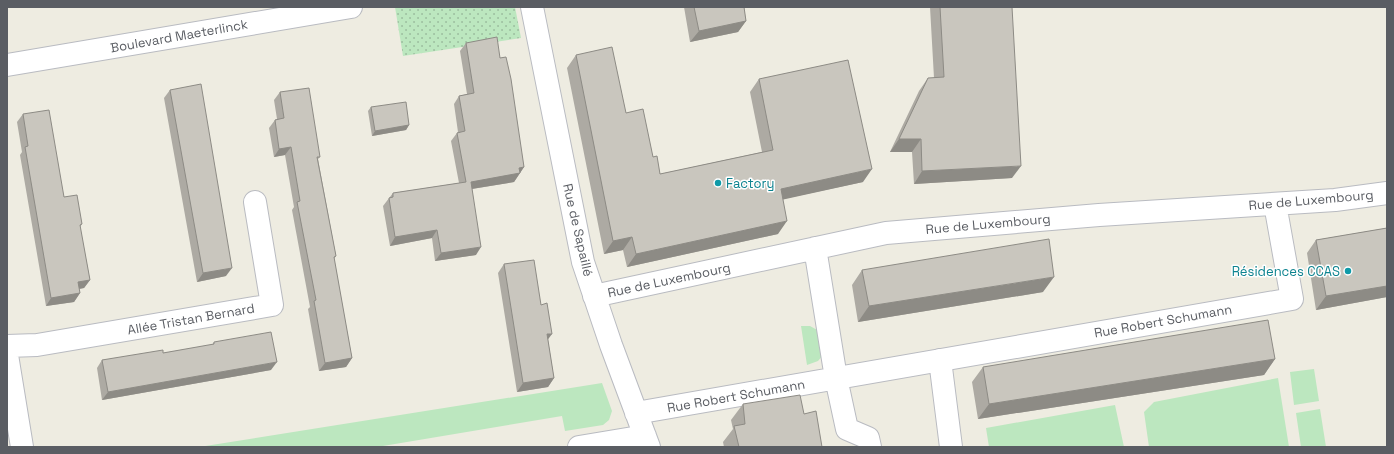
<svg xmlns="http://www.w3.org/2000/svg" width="1394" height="454" viewBox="0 0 1394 454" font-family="'Space Grotesk',sans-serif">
  <defs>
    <pattern id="park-dots" width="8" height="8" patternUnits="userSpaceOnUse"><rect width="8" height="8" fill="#bce7bf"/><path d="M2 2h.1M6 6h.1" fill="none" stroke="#9cbe9f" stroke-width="1.8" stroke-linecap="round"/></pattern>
  </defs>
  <rect width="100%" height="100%" fill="#eeece1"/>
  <path fill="#bce7bf" d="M801 326H810L819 331 823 355 818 361 807 365Z
    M1314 369 1319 401 1294 405 1290 372Z
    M1278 378 1289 447H1149L1144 412 1154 402Z
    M602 383 612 411 609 420 603 425 565 431 562 416 377 447H199Z
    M1115 405 1124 447H989L986 428Z
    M1320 409 1326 447H1301L1296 413Z"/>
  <path fill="url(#park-dots)" d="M395 7H515L521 38 403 56Z"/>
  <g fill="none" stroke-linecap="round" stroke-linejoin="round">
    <g stroke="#b9bbc1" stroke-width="24">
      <path id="minor" d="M532 7 583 262 611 345 649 447
        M7 65 351 7
        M815 248 836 378 847 429 868 438 870 447
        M594 296 886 233 1099 215 1335 200 1387 193
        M7 346 37 345 272 305 255 202
        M7 355 22 447
        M940 360 951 447
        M636 413 1292 299 1275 204
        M579 447 645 436"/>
    </g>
    <use href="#minor" stroke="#fff" stroke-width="22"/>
  </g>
  <path fill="#adaaa3" d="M684 7H744L746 21 738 32 690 42Z
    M930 7H1012V178L914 184 912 152H890L919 91 928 78H934Z
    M466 43 500 58 524 167 514 182 472 189 476 255 435 261 432 238 390 246 383 206 393 193 459 183 451 141 457 133 458 132 454 104 459 96 467 94 460 51Z
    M576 55 653 157 660 174 762 152 750 92 759 79 863 182 783 199 778 234 627 267 623 250 604 254 567 68Z
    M170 90 226 276 197 282 164 98Z
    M280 92 320 157 318 159 336 256 334 259 352 358 346 367 319 371 308 309 310 307 292 210 294 207 285 155 274 157 269 128 275 120 277 119 274 100Z
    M371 107 409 125 406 130 372 136 368 111Z
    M23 114 64 197 82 224 80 227 90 280 84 288 79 289 80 293 74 302 46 306 20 155 22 152 17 122Z
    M1387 228V297L1316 310 1307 253 1316 240Z
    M504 264 541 305 548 340 554 378 548 387 517 392 498 273Z
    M862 270 1043 292 858 322 852 285Z
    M214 342 271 370 102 400 97 368 102 360 163 353 212 345Z
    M1275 359 1264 375 978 419 972 382 983 367Z
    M743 404 804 414 822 447H724L723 442 733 429 731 420Z"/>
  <path fill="#8d8b85" d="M746 21 738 32 690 42 699 31Z
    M409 125 406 130 372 136 375 131Z
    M899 139H921L912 152H890Z
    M291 147 285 155 274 157 279 149Z
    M1021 166 1012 178 914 184 922 171Z
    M524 167 514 182 465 190 471 182 519 168Z
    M872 169 863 182 772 202 781 189Z
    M787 221 778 234 627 267 636 254Z
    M437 230 432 238 390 246 395 237Z
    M632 237 623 250 604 254 613 241Z
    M481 247 476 255 435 261 441 253Z
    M232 268 226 276 197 282 203 273Z
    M1054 277 1043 292 858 322 869 306Z
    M90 280 84 288 72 290 78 282Z
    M1387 286V297L1316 310 1326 296Z
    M80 293 74 302 46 306 51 298Z
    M547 334H552L546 342Z
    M352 358 346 367 319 371 325 363Z
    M1275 359 1264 375 978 419 989 404Z
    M277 362 271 370 102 400 108 392Z
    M554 378 548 387 517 392 523 383Z"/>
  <path fill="#c9c6be" stroke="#8d8b85" d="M694 7H744L746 21 699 31Z
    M940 7H1012L1021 166 922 171 921 139H899L928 78 944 77Z
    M497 37 500 58 506 57 511 79 524 167 519 168 520 173 471 182 481 247 441 253 437 230 395 237 389 198 393 197V193L466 182 457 133 465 131 459 96 474 93 466 43Z
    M612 47 626 113 643 109 653 157 657 156 660 174 773 150 759 79 848 60 872 169 781 189 787 221 636 254 632 237 613 241 576 55Z
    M201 84 232 268 203 273 170 90Z
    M309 88 320 157H317L336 256 334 257 352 358 325 363 314 301 316 300 297 202 300 201 291 147 279 149 275 120 284 118 280 92Z
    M406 102 409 125 375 131 371 107Z
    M49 110 64 197 77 195 82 224 80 225 90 280 78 282 80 293 51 298 25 147 28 146 23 114Z
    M1387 228V286L1326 296 1316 240Z
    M1049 239 1054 277 869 306 862 270Z
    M534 260 541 305 547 303 552 334H547L554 378 523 383 504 264Z
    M1268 320 1275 359 989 404 983 367Z
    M271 332 277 362 108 392 102 360 163 350V353L214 344V342Z
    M800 395 804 414 816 411 822 447H739L734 426 745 424 743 404Z"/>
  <g fill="#0f9aa8" stroke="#fff" stroke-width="1.5">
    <circle cx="718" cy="183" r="4"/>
    <circle cx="1348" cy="271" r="4"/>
  </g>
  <g text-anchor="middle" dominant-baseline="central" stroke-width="3" stroke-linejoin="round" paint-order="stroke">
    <g font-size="13" fill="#5a5d63" stroke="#fff">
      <text transform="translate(179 36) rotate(-10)">Boulevard Maeterlinck</text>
      <text transform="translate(1311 200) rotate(-5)">Rue de Luxembourg</text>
      <text transform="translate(988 224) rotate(-5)">Rue de Luxembourg</text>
      <text transform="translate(578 230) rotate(77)">Rue de Sapaillé</text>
      <text transform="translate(669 280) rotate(-12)">Rue de Luxembourg</text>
      <text transform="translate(191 319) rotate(-10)">Allée Tristan Bernard</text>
      <text transform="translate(1163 321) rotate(-10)">Rue Robert Schumann</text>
      <text transform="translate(736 396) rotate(-10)">Rue Robert Schumann</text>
    </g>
    <g font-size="13" fill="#0d838f" stroke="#fff" text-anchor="start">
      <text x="726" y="183">Factory</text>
      <text x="1340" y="271" text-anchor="end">Résidences CCAS</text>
    </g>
  </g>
  <rect width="1394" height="454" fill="none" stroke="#5a5d63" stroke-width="16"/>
</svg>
